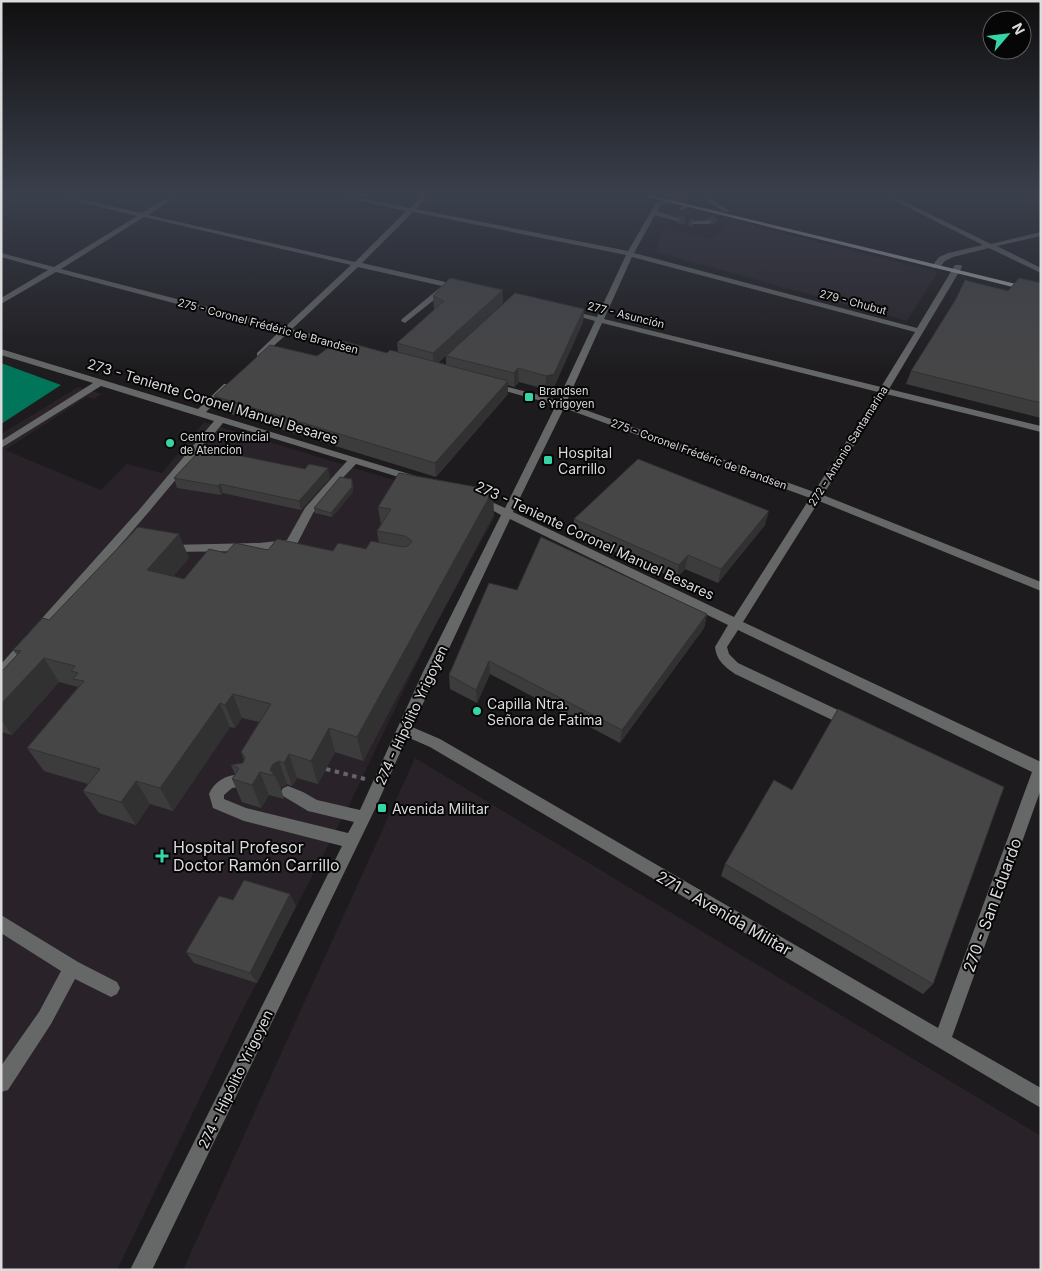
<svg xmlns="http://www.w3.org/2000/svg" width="1042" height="1271" viewBox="0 0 1042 1271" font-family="Inter,sans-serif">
  <rect width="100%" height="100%" fill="#1d1b1d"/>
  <path fill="#292329" d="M733 221 938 272 907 321 656 252 663 227 710 239Z
    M78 387 102 394 94 399 87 397 5 450 101 490 127 464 162 473 204 422 491 510 495 516 431 634 349 805 240 1015 117 1270H1V434Z
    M415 758 1041 1136V1270H183Z"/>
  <path fill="#017559" d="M1 363 61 385 1 424Z"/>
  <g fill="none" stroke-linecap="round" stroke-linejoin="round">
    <path stroke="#3a383a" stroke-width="8" stroke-dasharray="8 4" stroke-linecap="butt" d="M677 219 694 223
      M709 222 717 217"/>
    <path stroke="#666466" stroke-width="4" stroke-dasharray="4.5 4.5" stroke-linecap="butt" d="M326 769 365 779"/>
    <path fill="#666867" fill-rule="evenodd" d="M56 196H66L142 213 170 196H177L148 215 355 262 406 211 339 196H350L410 208 422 196H428L416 209 628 251 656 203 683 196H693L661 205 657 211 680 219 677 221 655 215 634 253 917 328 955 265H961L962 267 889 389 1041 426V432L886 394 823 495 1041 582V591L819 501 743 622 1041 762V789L952 1037 1041 1088V1108L430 747 407 737 375 809 152 1270H130L342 846 244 821 213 808 209 794C216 778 234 771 251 777L253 781 251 785 232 788 224 795V799L246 808 348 833 354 822 308 811 283 796 281 792 283 788 288 786 303 792 317 800 360 810 423 672 501 515 474 500 479 497 483 498 505 508 556 405 487 386 492 383 558 400 595 321 563 312 567 310 597 317 626 255 413 212 362 263 463 286V290L449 288 405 323 401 321 402 319 442 286 358 267 292 329 353 345V349L288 333 260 358 257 357V353L280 331 56 272 1 304V298L48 270 1 257V253L54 267 137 216ZM144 217 351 265 285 327 61 269ZM632 257 915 332 881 387 604 319ZM602 323 878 392 814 492 566 403ZM564 408 810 498 734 617 513 512ZM510 519 728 625 715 647C716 660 725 667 735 674L845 726 850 727 855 726 857 722 855 718 738 663 729 654 727 647 738 630 1032 772 938 1028 440 739 412 727Z
      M699 196H706L730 211 725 212Z
      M885 196H893L991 244 1041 232V236L997 246 1041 268V273L989 248 953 257 945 261 939 268H933L932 266 939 257 948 253 983 245Z
      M685 204 690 205 684 210H680V208Z
      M694 221 709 220 712 222 709 224H692V222Z
      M1 349 198 409 224 384H230V388L206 412 419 477 420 479 415 482 356 464 331 490 313 513 296 546 259 551 166 552 164 549 170 545 259 543 287 540 305 508 347 461 223 423 147 514 6 677 1 678V664L139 510 214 421 101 386 1 448V441L93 383 1 355Z
      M1 915 78 962 117 982 120 988 117 994 111 997 75 979 51 1024 8 1090 1 1092V1066L39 1012 61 971 1 933Z"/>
    <path fill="#b3b5b4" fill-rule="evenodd" d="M644 196H654L1041 290V294Z"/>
  </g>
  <path fill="#3d3c3d" d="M1041 283V418L906 384 911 371 1008 291Z
    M503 290V303L438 363 446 365V356L584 309 583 322 554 387 545 389 519 382 514 387 508 385V394L436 477 218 410 214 396 317 356 398 352 397 343 435 309H434L433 296Z
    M174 478H330L301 510 223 493 221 495 177 488Z
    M353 483V492L332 517 315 513 314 508Z
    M378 507 494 514 363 761 335 752 318 784 297 778 292 786 287 784 281 787V789L284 799 269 795 261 808 242 802 232 779 235 774 231 765 243 763 244 760 241 752 259 722 242 718 235 728 230 727 173 811 150 804 136 825 99 813 83 791 88 784 44 771 27 748 78 687 59 682 12 735 1 732V672L17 655 13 650 49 620 189 558 173 576 184 579 226 553 268 550 333 551 366 549 379 543 377 531 381 525Z
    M574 519 765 525 718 583 685 569 676 579 573 533Z
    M517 590 707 614 704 628 620 743 490 674 477 703 450 689 449 675Z
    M792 790 933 984 923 994 721 876 725 864Z
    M233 900 296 906 257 983 194 963 186 952Z"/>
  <path fill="#323132" d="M503 290V303L434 366 433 353Z
    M584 309 583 322 554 387 545 389 546 376Z
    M518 368 519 382 514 387V373Z
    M508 381V394L436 477 435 463Z
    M328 468 330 478 301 510 299 501Z
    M352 479 353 492 332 517 331 513Z
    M220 484 223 493 221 495 218 486Z
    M493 490 494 514 363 761 357 737Z
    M769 511 765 525 718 583 721 569Z
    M179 534 189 558 158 595 147 570Z
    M688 555 685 569 676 579 679 565Z
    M707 614 704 628 620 743 622 730Z
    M44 658 59 682 12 735 1 720V704Z
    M489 661 490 674 477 703 476 690Z
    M233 694 242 718 235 728 225 705Z
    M220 703 230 727 173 811 160 788Z
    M329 728 335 752 318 784 311 761Z
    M289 754 297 778 292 786 284 763Z
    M279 761 287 784 281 787V789L275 776 270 770 273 764Z
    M260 772 269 795 261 808 252 785Z
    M136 781 150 804 136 825 121 802Z
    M290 894 296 906 257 983 250 973Z"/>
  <path fill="#474647" stroke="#323132" d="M450 278 503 290 433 353 397 343 444 301 433 296Z
    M1019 278 1041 283V403L911 371 956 299 965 280 1008 291Z
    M515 293 584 309 554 374 546 376 518 368 514 373 446 356Z
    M339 340 387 353 390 350 508 381 435 463 214 396 270 345 317 356Z
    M202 448 305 469 309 464 328 468 299 501 220 484 218 486 174 478Z
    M638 459 769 511 721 569 688 555 679 565 574 519Z
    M399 473 493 490 357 737 329 728 311 761 289 754 284 763 279 761 273 764 270 770 275 776 260 772 252 785 232 779 239 768 231 765 243 763 245 757 241 752 271 704 233 694 225 705 220 703 160 788 136 781 121 802 83 791 100 769 27 748 84 681 73 679 78 673 71 671 75 666 44 658 1 704V672L21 651 13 650 43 618 49 620 138 527 179 534 147 570 184 579 209 549 226 553 235 543 268 550 277 539 333 551 338 543 366 549 371 541 403 547 408 546 412 541 405 536 377 531 391 509 378 507Z
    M340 477 352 479V487L331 513 314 508Z
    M541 537 707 614 622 730 489 661 476 690 449 675 489 583 517 590Z
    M838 709 1004 787 933 984 725 864 774 780 792 790Z
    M244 880 290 894 250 973 186 952 219 896 233 900Z"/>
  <linearGradient id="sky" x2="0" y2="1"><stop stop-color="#100f10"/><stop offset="0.52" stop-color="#3a3f4c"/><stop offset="1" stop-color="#3a3f4c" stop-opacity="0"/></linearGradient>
  <rect width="1042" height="374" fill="url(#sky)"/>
  <g fill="#36d4a7" stroke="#070607" stroke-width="2">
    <rect x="524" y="392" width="10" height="10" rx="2.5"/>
    <circle cx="170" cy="443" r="5"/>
    <rect x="543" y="455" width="10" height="10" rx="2.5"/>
    <circle cx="477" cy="711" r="5"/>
    <rect x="377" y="803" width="10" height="10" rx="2.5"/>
    <path d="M159.5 848.5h5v5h5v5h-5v5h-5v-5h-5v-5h5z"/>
  </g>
  <g text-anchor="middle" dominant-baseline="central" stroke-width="4" stroke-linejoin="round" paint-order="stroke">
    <g font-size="11" fill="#dcdbdc" stroke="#070607">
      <text transform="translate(853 302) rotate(15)">279 - Chubut</text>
      <text transform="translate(626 315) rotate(14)">277 - Asunción</text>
      <text transform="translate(268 326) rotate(15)">275 - Coronel Frédéric de Brandsen</text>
      <text transform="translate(848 446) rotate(-58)">272 - Antonio Santamarina</text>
      <text transform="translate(699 454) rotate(20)">275 - Coronel Frédéric de Brandsen</text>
    </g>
    <g font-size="11" fill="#dcdbdc" stroke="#070607" text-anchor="start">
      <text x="539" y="391">Brandsen<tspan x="539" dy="13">e Yrigoyen</tspan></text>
      <text x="180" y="437">Centro Provincial<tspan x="180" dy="13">de Atencion</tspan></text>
    </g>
    <g font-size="14" fill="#dcdbdc" stroke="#070607">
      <text transform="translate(213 401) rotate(17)">273 - Teniente Coronel Manuel Besares</text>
      <text transform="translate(595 540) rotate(25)">273 - Teniente Coronel Manuel Besares</text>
      <text transform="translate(411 715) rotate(-65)">274 - Hipólito Yrigoyen</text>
      <text transform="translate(235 1079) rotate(-64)">274 - Hipólito Yrigoyen</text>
    </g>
    <g font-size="14" fill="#dcdbdc" stroke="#070607" text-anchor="start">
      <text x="558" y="452">Hospital<tspan x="558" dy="16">Carrillo</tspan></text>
      <text x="487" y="703">Capilla Ntra.<tspan x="487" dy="16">Señora de Fatima</tspan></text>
      <text x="392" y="808">Avenida Militar</text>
    </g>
    <g font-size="16" fill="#dcdbdc" stroke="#070607" text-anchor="start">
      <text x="173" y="847">Hospital Profesor<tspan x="173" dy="18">Doctor Ramón Carrillo</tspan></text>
    </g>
    <g font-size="16" fill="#dcdbdc" stroke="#070607">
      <text transform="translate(992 905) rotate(-70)">270 - San Eduardo</text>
      <text transform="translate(724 913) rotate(30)">271 - Avenida Militar</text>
    </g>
  </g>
  <rect width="1042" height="1271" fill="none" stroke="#dcdbdc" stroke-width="5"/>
  <g transform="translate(1007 35) rotate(62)"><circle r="24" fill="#070607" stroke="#5c5b5c"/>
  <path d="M0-4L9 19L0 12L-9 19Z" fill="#36d4a7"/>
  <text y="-8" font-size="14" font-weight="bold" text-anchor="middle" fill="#dcdbdc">N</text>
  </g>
</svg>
